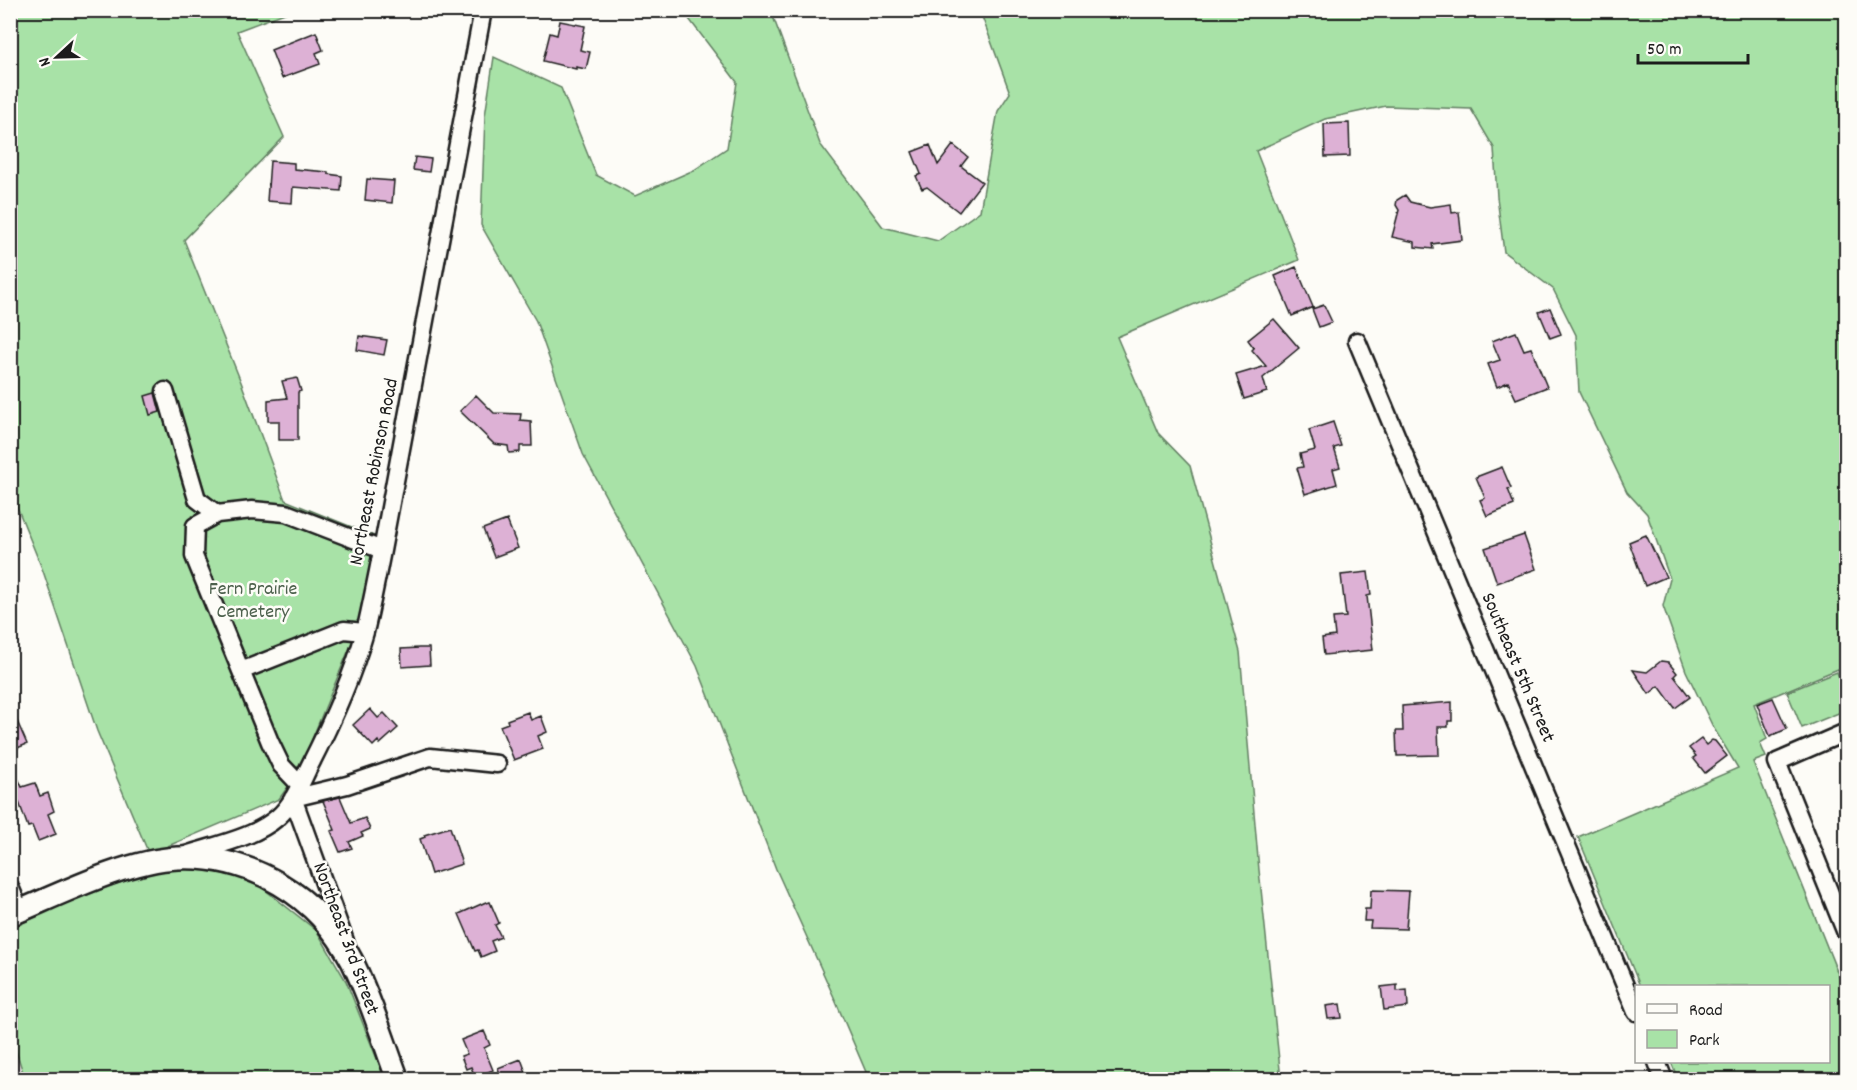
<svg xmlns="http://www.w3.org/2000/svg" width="1857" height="1090" viewBox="0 0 1857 1090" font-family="Dekko,sans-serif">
  <rect width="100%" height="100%" fill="#fdfcf7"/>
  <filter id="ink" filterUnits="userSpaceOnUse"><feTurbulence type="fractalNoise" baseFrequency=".0167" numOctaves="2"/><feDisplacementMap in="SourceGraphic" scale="12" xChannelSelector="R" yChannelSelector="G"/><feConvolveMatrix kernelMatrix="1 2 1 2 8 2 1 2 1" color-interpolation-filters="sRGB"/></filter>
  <g filter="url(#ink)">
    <path fill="#f3e6ed" d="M11 1035 25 1079H11Z"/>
    <path fill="#a8e2a7" stroke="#627f62" stroke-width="1.5" d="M10 11H290L237 31 284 137 184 240 241 382 285 500 379 538 355 635 298 773 279 799 149 854 97 731 43 571 11 492Z
      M683 11H771L820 144 883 227 938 241 980 211 998 111 1010 93 980 11H1846V687L1838 669 1754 704 1767 739 1760 743 1766 757 1753 762 1846 994V1079H1678L1671 1062H1828V986H1640L1578 837 1738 768 1713 727 1686 671 1663 606 1670 579 1647 514 1627 492 1579 392 1576 335 1553 289 1504 252 1497 197 1494 148 1471 109 1386 106 1325 119 1256 151 1299 260 1117 337 1158 433 1190 466 1240 652 1259 870 1281 1079 920 1080 917 1077 912 1079H869L833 995 776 869 697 666 583 454 536 321 481 225 485 116 494 57 561 88 596 175 635 196 694 170 727 148 737 82Z
      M1837 672 1846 695V710L1802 728 1787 692Z
      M197 867 255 882 317 931 346 981 385 1079H25L11 1035 10 924 151 871Z"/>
    <path fill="#ddb1d5" stroke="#1c1c1c" stroke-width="1.5" d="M560 21 585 26 580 50 590 52 586 69 576 67V69L543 61 550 33 557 35Z
      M316 32 323 50 316 53 320 64 282 78 271 50Z
      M1349 123 1350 156 1325 157 1324 124Z
      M930 145 938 165 953 145 968 157 961 166 982 182 959 212 927 187 922 189 916 176 921 174 912 152Z
      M415 157 431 159 429 172 413 170Z
      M270 161 294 163V169L328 172V174L342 176 341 191 293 187 292 203 267 201Z
      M367 179 394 181 392 203 365 200Z
      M1405 195 1410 202 1430 207 1451 204 1452 213 1459 212 1462 240 1432 244 1433 249 1415 247V242L1392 237 1399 210 1396 205 1397 200Z
      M1296 267 1313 307 1292 316 1275 276Z
      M1324 305 1332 322 1319 327 1312 309Z
      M1550 308 1561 334 1550 338 1539 312Z
      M1274 319 1299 348 1263 378 1267 392 1244 399 1236 375 1266 366 1252 350 1254 348 1248 340Z
      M1516 332 1524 350 1531 348 1547 387 1516 399 1508 382 1497 387 1488 364 1500 360 1492 341Z
      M359 336 387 340 384 355 357 350Z
      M297 378 301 391 298 392V440H279V421H268V400L287 398 282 381Z
      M155 393 160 412 150 415 145 396Z
      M476 395 494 413 521 414 520 420 531 421 532 446H520V452L509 453 508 446 494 444 460 411Z
      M1333 422 1341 446 1334 448 1340 467 1333 469 1337 484 1305 494 1297 468 1303 467 1300 454 1315 450 1309 430Z
      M1502 467 1511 488 1508 489 1514 505 1487 516 1480 500 1485 498 1476 477Z
      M507 520 518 548 494 557 483 529Z
      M1524 535 1536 569 1497 583 1485 548Z
      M1646 535 1666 577 1645 586 1629 542Z
      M1368 572 1371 595 1367 596 1373 650 1324 655 1322 638 1335 636 1333 618 1346 617 1341 575Z
      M419 648H429L430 665 402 667 401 649Z
      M1661 661 1668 662 1677 673 1674 676 1690 697 1675 708 1659 686 1649 694 1633 670 1647 672Z
      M1773 698 1787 729 1770 736 1757 704Z
      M1452 702V721H1448V727H1438L1439 755 1397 756 1396 731H1403L1402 706Z
      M10 705 27 744 10 751Z
      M370 709 378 718 384 713 398 728 380 744 378 741 373 746 353 725Z
      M528 712 531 720 541 716 547 732 538 736 543 749 514 760 500 726 508 723 507 720Z
      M1701 739 1706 745 1712 740 1715 741 1727 756 1705 773 1693 758 1696 756 1689 748Z
      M10 760 22 787 35 783 40 796 48 793 54 811 48 814 56 834 38 841 32 826 28 827 16 794 10 797Z
      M340 797 351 823 365 818 370 829 361 833 363 836 349 842 352 848 340 852 331 831 335 830 323 801Z
      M450 827 462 864 431 874 420 839 425 837 424 835Z
      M1371 890 1409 891 1406 929 1370 928 1371 921H1364L1365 909H1370Z
      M486 902 487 903 490 902 499 923 495 925 501 937 491 941 495 951 481 957 478 950 475 951 459 914Z
      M1397 985V991L1407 990 1408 1007 1384 1010 1381 987Z
      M1340 1004 1342 1018 1328 1019 1326 1006Z
      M484 1031 490 1045 484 1048 493 1070 475 1077 471 1067 466 1069 461 1056 467 1054 461 1040Z
      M521 1059 527 1075 516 1080H502L498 1068Z"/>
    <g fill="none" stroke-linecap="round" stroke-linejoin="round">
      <g stroke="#1c1c1c" stroke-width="21">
        <path id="minor" d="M1357 341 1636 1012
          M165 391 197 499 217 514
          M241 671 344 630 364 632
          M1846 732 1777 762 1846 933
          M300 785 281 765 270 742 194 556 195 526 217 514 252 510 286 513 382 550
          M293 798 347 785 430 757 497 764
          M293 798 345 941
          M186 855C216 845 254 838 278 817 293 804 301 783 309 767 331 724 352 678 365 632 371 607 376 581 381 556L483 10
          M10 887 20 911
          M1657 1062 1664 1080"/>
      </g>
      <g stroke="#1c1c1c" stroke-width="26">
        <path id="major" d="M10 915C58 895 127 860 178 858 251 855 318 896 352 961 371 999 383 1040 398 1080"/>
      </g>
      <use href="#minor" stroke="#fdfcf7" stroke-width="16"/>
      <use href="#major" stroke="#fdfcf7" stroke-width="21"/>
    </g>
  </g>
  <g text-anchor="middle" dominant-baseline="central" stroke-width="5" stroke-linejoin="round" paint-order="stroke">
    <g font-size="20" fill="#1c1c1c" stroke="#fdfcf7">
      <text transform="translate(375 472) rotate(-79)">Northeast Robinson Road</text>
      <text transform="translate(1517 668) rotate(67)">Southeast 5th Street</text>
      <text transform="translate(345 939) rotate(70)">Northeast 3rd Street</text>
    </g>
    <g font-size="20" fill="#4d614d" stroke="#fdfcf7">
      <text x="253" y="590">Fern Prairie<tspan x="253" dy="23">Cemetery</tspan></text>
    </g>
  </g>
  <rect width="1857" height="1090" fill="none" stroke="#fdfcf7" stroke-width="36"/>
  <rect x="18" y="18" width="1821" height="1054" fill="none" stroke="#1c1c1c" stroke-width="2" filter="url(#ink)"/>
  <rect x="1635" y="985" width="195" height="78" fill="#fdfcf7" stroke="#a3a29f" stroke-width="1.5"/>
  <rect x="1647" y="1004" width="30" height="9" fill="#fdfcf7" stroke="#a3a29f" stroke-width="1.5"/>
  <text x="1689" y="1015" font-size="18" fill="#1c1c1c">Road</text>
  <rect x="1647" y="1030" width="30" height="18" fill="#a8e2a7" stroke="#a3a29f" stroke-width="1.5"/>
  <text x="1689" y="1045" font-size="18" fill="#1c1c1c">Park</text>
  <g transform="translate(57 57) rotate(248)" stroke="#fdfcf7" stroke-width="4.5" paint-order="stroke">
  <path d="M0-4.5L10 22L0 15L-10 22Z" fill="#1c1c1c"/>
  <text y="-9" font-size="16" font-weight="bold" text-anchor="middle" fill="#1c1c1c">N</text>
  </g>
  <path d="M1638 54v9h110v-9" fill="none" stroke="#1c1c1c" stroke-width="3"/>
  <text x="1647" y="54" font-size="18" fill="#1c1c1c" stroke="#fdfcf7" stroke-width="4.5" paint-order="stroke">50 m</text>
</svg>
